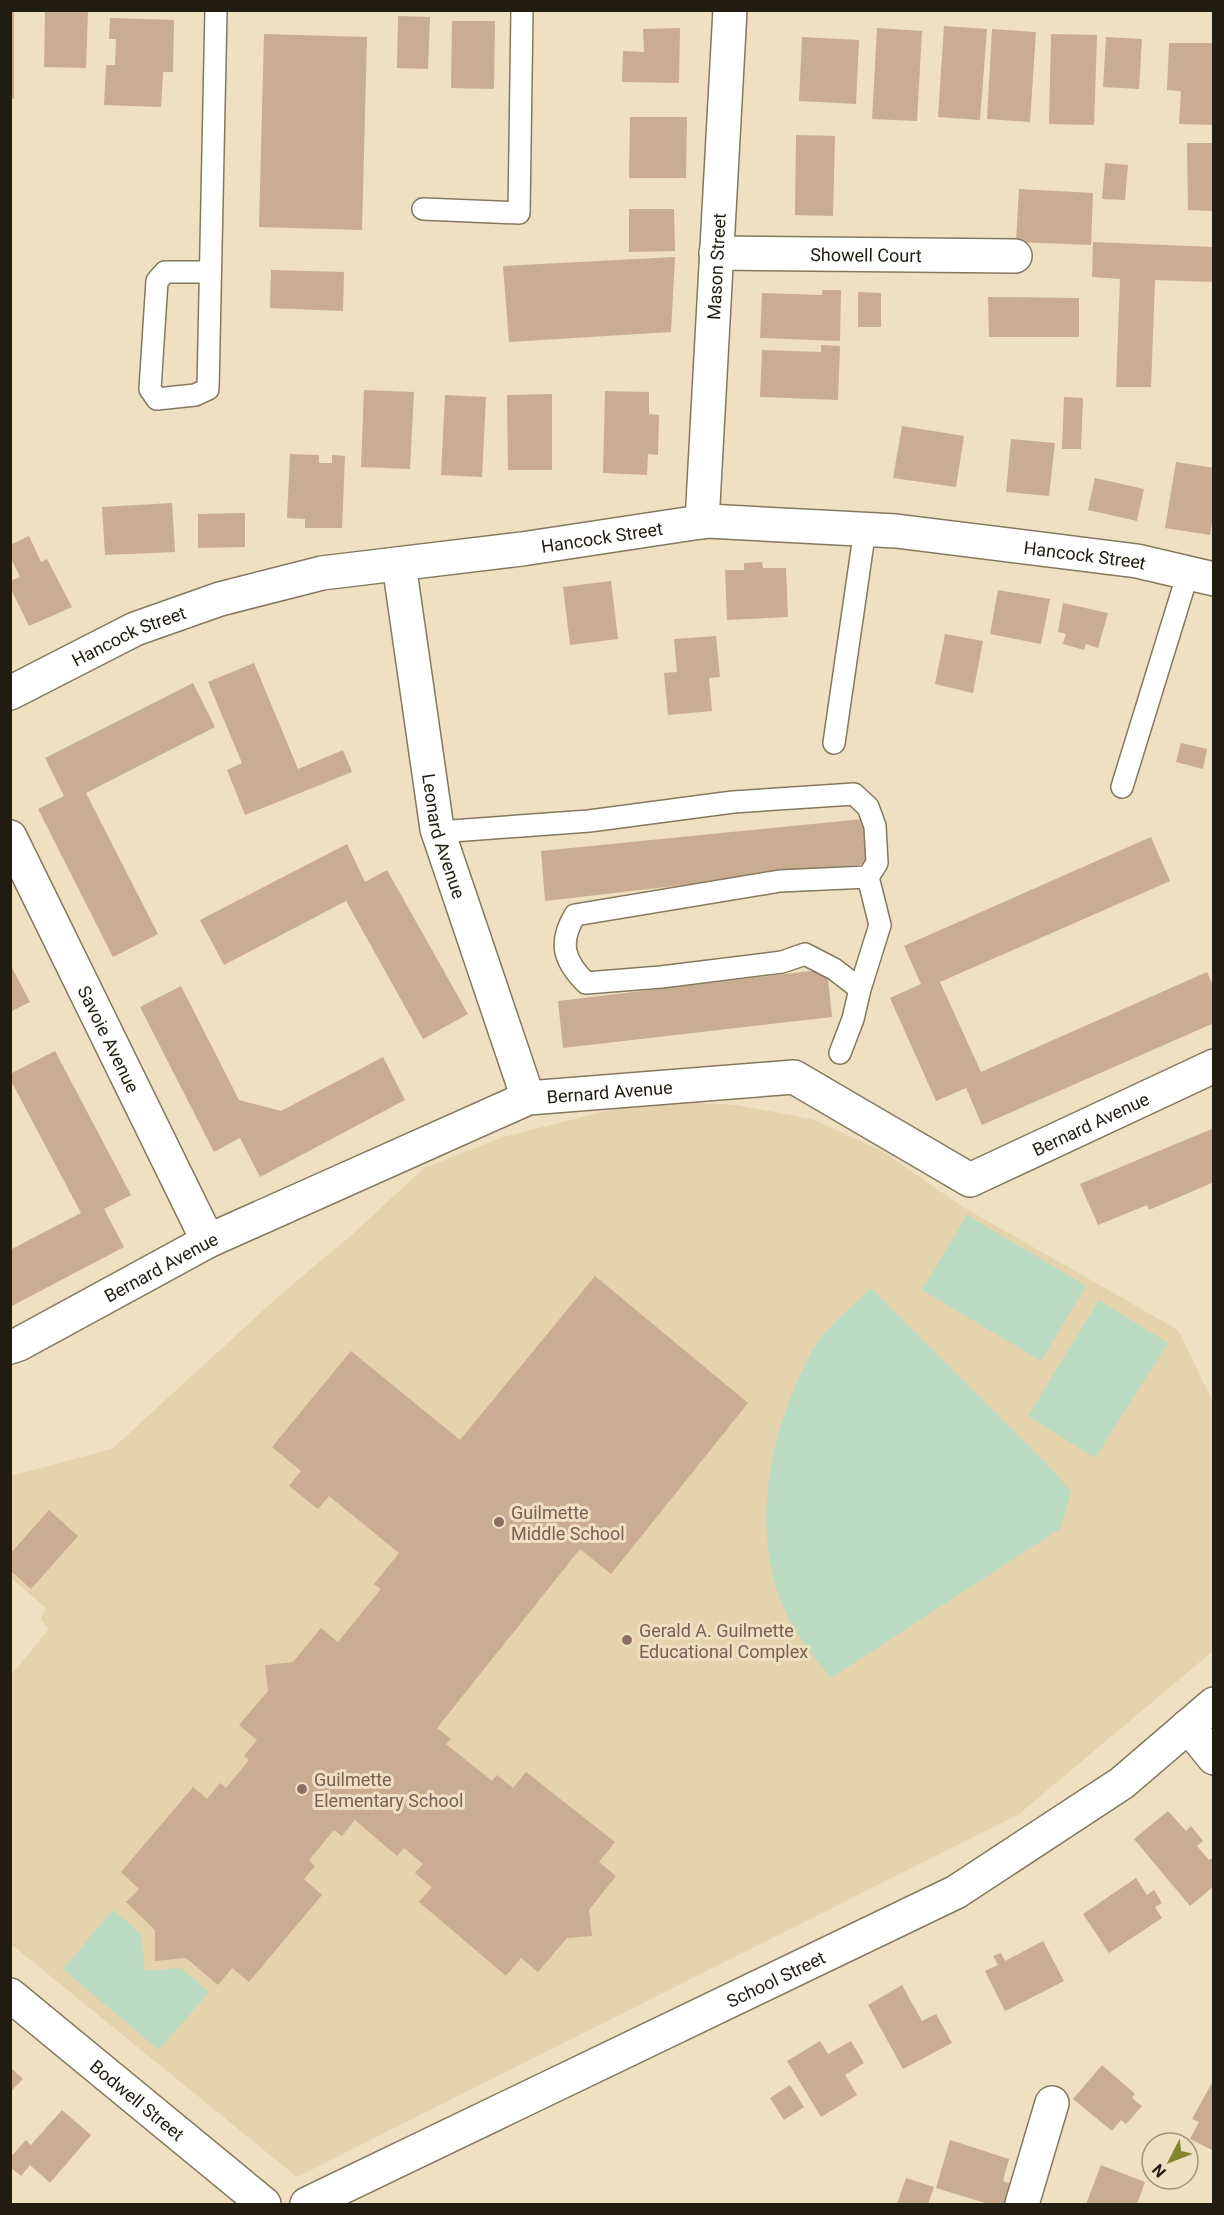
<svg xmlns="http://www.w3.org/2000/svg" width="1224" height="2215" viewBox="0 0 1224 2215" font-family="Roboto,sans-serif">
  <rect width="100%" height="100%" fill="#eee0c1"/>
  <path fill="#e4d3ad" d="M650 1100 736 1105 812 1119 884 1152 963 1207 1178 1330 1213 1402V1651L1019 1814 297 2177 11 1944V1675L49 1629 41 1619 46 1608 11 1578V1476L112 1449 280 1295 354 1233 424 1168 503 1137Z"/>
  <path fill="#bcdbc3" d="M967 1215 1086 1286 1041 1361 922 1290Z
    M871 1288 1047 1464 1071 1492 1061 1528 831 1678C812 1655 795 1634 783 1606 753 1535 767 1448 798 1380 804 1365 812 1349 822 1336 836 1319 855 1304 871 1288Z
    M1099 1300 1168 1343 1095 1458 1028 1416Z
    M113 1910 141 1934 145 1971 180 1968 209 1992 159 2050 63 1969Z"/>
  <path fill="#c9ac91" d="M10 10H14V99L10 98Z
    M45 10H88L86 68 44 67Z
    M398 16 430 17 428 69 397 68Z
    M110 18 174 20 173 72H163L161 107 104 105 106 65H115L116 39H109Z
    M452 21H495L494 89 451 88Z
    M944 26 987 29 980 120 938 117Z
    M680 28 679 83 622 82 623 51 644 52 643 29Z
    M877 28 922 31 917 121 872 119Z
    M992 29 1036 32 1030 122 987 119Z
    M264 34 367 37 362 230 259 227Z
    M1051 34 1097 35 1094 125 1049 124Z
    M802 37 859 40 856 104 799 101Z
    M1106 37 1142 39 1139 89 1103 87Z
    M1169 43H1214V125L1179 124 1181 91 1167 90Z
    M630 117H687L686 178H629Z
    M796 135 835 136 833 216 795 215Z
    M1187 143H1214V211L1188 210Z
    M1105 163 1128 165 1125 200 1102 199Z
    M1019 189 1093 193 1091 245 1016 242Z
    M629 209H674L675 251 629 252Z
    M1093 242 1214 247V282L1155 280 1151 387H1116L1120 279 1092 277Z
    M675 257 671 332 509 342 503 266Z
    M271 270 344 272 343 311 270 308Z
    M822 290H841L840 341 760 338 762 293 822 295Z
    M858 292 881 293V327H858Z
    M988 297 1079 298V337H989Z
    M821 345 840 346 838 400 760 397 762 350 821 352Z
    M364 390 414 392 410 469 361 467Z
    M605 391 649 392V414L659 415 658 455 648 454 647 475 603 473Z
    M552 394V470H508L507 395Z
    M445 395 486 397 482 477 441 475Z
    M1064 397 1083 398 1081 449H1062Z
    M902 426 964 436 956 487 893 478Z
    M1011 439 1055 443 1049 496 1006 492Z
    M290 454 319 455V463H332V455L345 456 342 528H305V519L287 518Z
    M1176 462 1214 468V511L1210 535 1165 528Z
    M1095 478 1144 489 1137 521 1088 510Z
    M172 503 175 552 105 555 102 507Z
    M245 513V547L198 548V514Z
    M29 536 41 562 47 559 72 607 29 626 10 587V581L20 577 10 556V545Z
    M762 562 763 568H786L788 617 727 620 725 570H744V563Z
    M611 581 618 639 570 645 563 587Z
    M998 590 1050 599 1041 644 990 634Z
    M1063 603 1108 613 1098 648 1086 644 1084 650 1063 644 1066 634 1058 632Z
    M945 634 983 641 973 693 935 684Z
    M716 636 720 677 709 678 712 711 668 715 664 673 677 672 674 639Z
    M254 663 298 769 343 750 352 772 245 815 227 770 242 763 208 682Z
    M193 683 215 727 86 793 158 934 113 957 38 809 64 796 45 758Z
    M1181 743 1207 749 1203 769 1176 762Z
    M863 819 867 864 545 901 541 851Z
    M1151 837 1170 881 940 982 981 1072 1207 972 1214 988V1023L982 1125 966 1088 936 1101 890 998 921 984 904 946Z
    M347 844 365 882 387 870 468 1014 423 1039 346 901 224 965 200 920Z
    M10 964 30 1002 10 1012Z
    M827 969 832 1017 563 1048 558 1001Z
    M181 986 239 1100 281 1111 383 1057 405 1100 260 1177 240 1138 214 1152 140 1007Z
    M55 1051 131 1195 104 1209 124 1247 10 1307V1250L81 1213 10 1079V1074Z
    M1214 1128V1182L1149 1210 1147 1205 1098 1225 1080 1184Z
    M595 1276 748 1403 611 1574 580 1549 437 1728 451 1739 446 1744 492 1781 497 1775 513 1788 526 1772 615 1842 599 1862 616 1876 589 1910 592 1936 567 1938 538 1972 521 1958 506 1976 419 1902 432 1887 415 1873 423 1864 404 1848 397 1856 355 1820 342 1836 334 1830 309 1860 315 1866 304 1879 322 1895 249 1982 232 1968 218 1985 186 1958 155 1961V1930L126 1902 139 1889 121 1872 193 1787 207 1799 220 1783 226 1788 249 1760 244 1756 257 1740 239 1725 268 1691 265 1665 293 1662 321 1628 338 1642 381 1589 374 1584 399 1553 329 1496 318 1509 289 1486 301 1471 272 1447 351 1351 460 1440Z
    M49 1510 78 1536 31 1589 10 1570V1554Z
    M1168 1811 1186 1831 1191 1826 1203 1841 1197 1846 1209 1860 1214 1857V1886L1190 1906 1134 1839Z
    M1136 1878 1147 1895 1154 1890 1162 1903 1155 1907 1162 1918 1109 1953 1083 1914Z
    M1043 1941 1064 1981 1005 2011 985 1971 998 1965 993 1956 1001 1953 1005 1961Z
    M902 1985 922 2021 936 2014 952 2043 903 2069 868 2005Z
    M820 2041 828 2054 851 2041 864 2063 845 2075 857 2095 821 2117 787 2061Z
    M1102 2065 1135 2094 1132 2098 1142 2106 1126 2124 1121 2120 1112 2131 1073 2099Z
    M10 2067 23 2079 10 2092Z
    M1214 2079V2151L1190 2139 1199 2122 1192 2119Z
    M790 2085 804 2107 784 2120 770 2098Z
    M62 2110 91 2135 50 2183 30 2165 21 2176 10 2167V2158L26 2140 31 2145Z
    M950 2140 1009 2159 1003 2181 1012 2184 1007 2204H989L936 2188Z
    M1101 2165 1145 2182 1137 2204H1086Z
    M906 2178 934 2187 928 2204H897Z"/>
  <g fill="none" stroke-linecap="round" stroke-linejoin="round">
    <g stroke="#85795d" stroke-width="24">
      <path id="lane" d="M423 209 519 213 522 10
        M210 272H165L157 281 150 389 157 399 195 395 208 389 216 10
        M834 743 865 529
        M1122 787 1188 573
        M438 832 589 821 733 802 854 794 868 807 875 826 877 863 868 877 780 881 575 915C558 943 564 961 586 983L661 977 782 962 805 954 834 969 860 989 853 1019 840 1053
        M860 989 880 925 868 877"/>
    </g>
    <g stroke="#85795d" stroke-width="36">
      <g id="street">
        <path id="s1" d="M716 253 1015 256"/>
        <path id="s2" d="M702 522 730 10"/>
        <path id="s3" d="M399 564 437 829 528 1098"/>
        <path id="s4" d="M10 693 135 629 220 599 322 573 522 549 707 521 896 531 1137 561 1214 579"/>
        <path id="s5" d="M10 837 208 1241"/>
        <path id="s6" d="M10 1347 19 1344 208 1241 528 1098 794 1077 970 1180 1214 1066"/>
        <path d="M1188 1726 1214 1758"/>
        <path id="s7" d="M10 1995 264 2204"/>
        <path id="s8" d="M307 2204 956 1892 1122 1783 1214 1704"/>
        <path d="M1022 2204 1052 2103"/>
      </g>
    </g>
    <use href="#lane" stroke="#fff" stroke-width="21"/>
    <use href="#street" stroke="#fff" stroke-width="33"/>
  </g>
  <g fill="#8d6e63" stroke="#eee0c1" stroke-width="2">
    <circle cx="499" cy="1522" r="6"/>
    <circle cx="627" cy="1640" r="6"/>
    <circle cx="302" cy="1789" r="6"/>
  </g>
  <g text-anchor="middle" dominant-baseline="central" stroke-width="6" stroke-linejoin="round" paint-order="stroke">
    <g font-size="18" fill="#221d11" stroke="#eee0c1">
      <text stroke="none"><textPath href="#s1" startOffset="150">Showell Court</textPath></text>
      <text stroke="none"><textPath href="#s2" startOffset="256">Mason Street</textPath></text>
      <text stroke="none"><textPath href="#s4" startOffset="618">Hancock Street</textPath></text>
      <text stroke="none"><textPath href="#s4" startOffset="1104">Hancock Street</textPath></text>
      <text stroke="none"><textPath href="#s4" startOffset="132">Hancock Street</textPath></text>
      <text stroke="none"><textPath href="#s3" startOffset="276">Leonard Avenue</textPath></text>
      <text stroke="none"><textPath href="#s5" startOffset="225">Savoie Avenue</textPath></text>
      <text stroke="none"><textPath href="#s6" startOffset="657">Bernard Avenue</textPath></text>
      <text stroke="none"><textPath href="#s6" startOffset="1179">Bernard Avenue</textPath></text>
      <text stroke="none"><textPath href="#s6" startOffset="171">Bernard Avenue</textPath></text>
      <text stroke="none"><textPath href="#s8" startOffset="520">School Street</textPath></text>
      <text stroke="none"><textPath href="#s7" startOffset="165">Bodwell Street</textPath></text>
    </g>
    <g font-size="18" fill="#785e54" stroke="#eee0c1" text-anchor="start">
      <text x="511" y="1512">Guilmette<tspan x="511" dy="21">Middle School</tspan></text>
      <text x="639" y="1630">Gerald A. Guilmette<tspan x="639" dy="21">Educational Complex</tspan></text>
      <text x="314" y="1779">Guilmette<tspan x="314" dy="21">Elementary School</tspan></text>
    </g>
  </g>
  <rect width="1224" height="2215" fill="none" stroke="#221d11" stroke-width="24"/>
  <g transform="translate(1170 2161) rotate(228)"><circle r="28" fill="#eee0c1" stroke="#9c927b" stroke-width="1.5"/>
  <path d="M0-4.5L10 22L0 15L-10 22Z" fill="#80852f"/>
  <text y="-9" font-size="16" font-weight="bold" text-anchor="middle" fill="#221d11">N</text>
  </g>
</svg>
